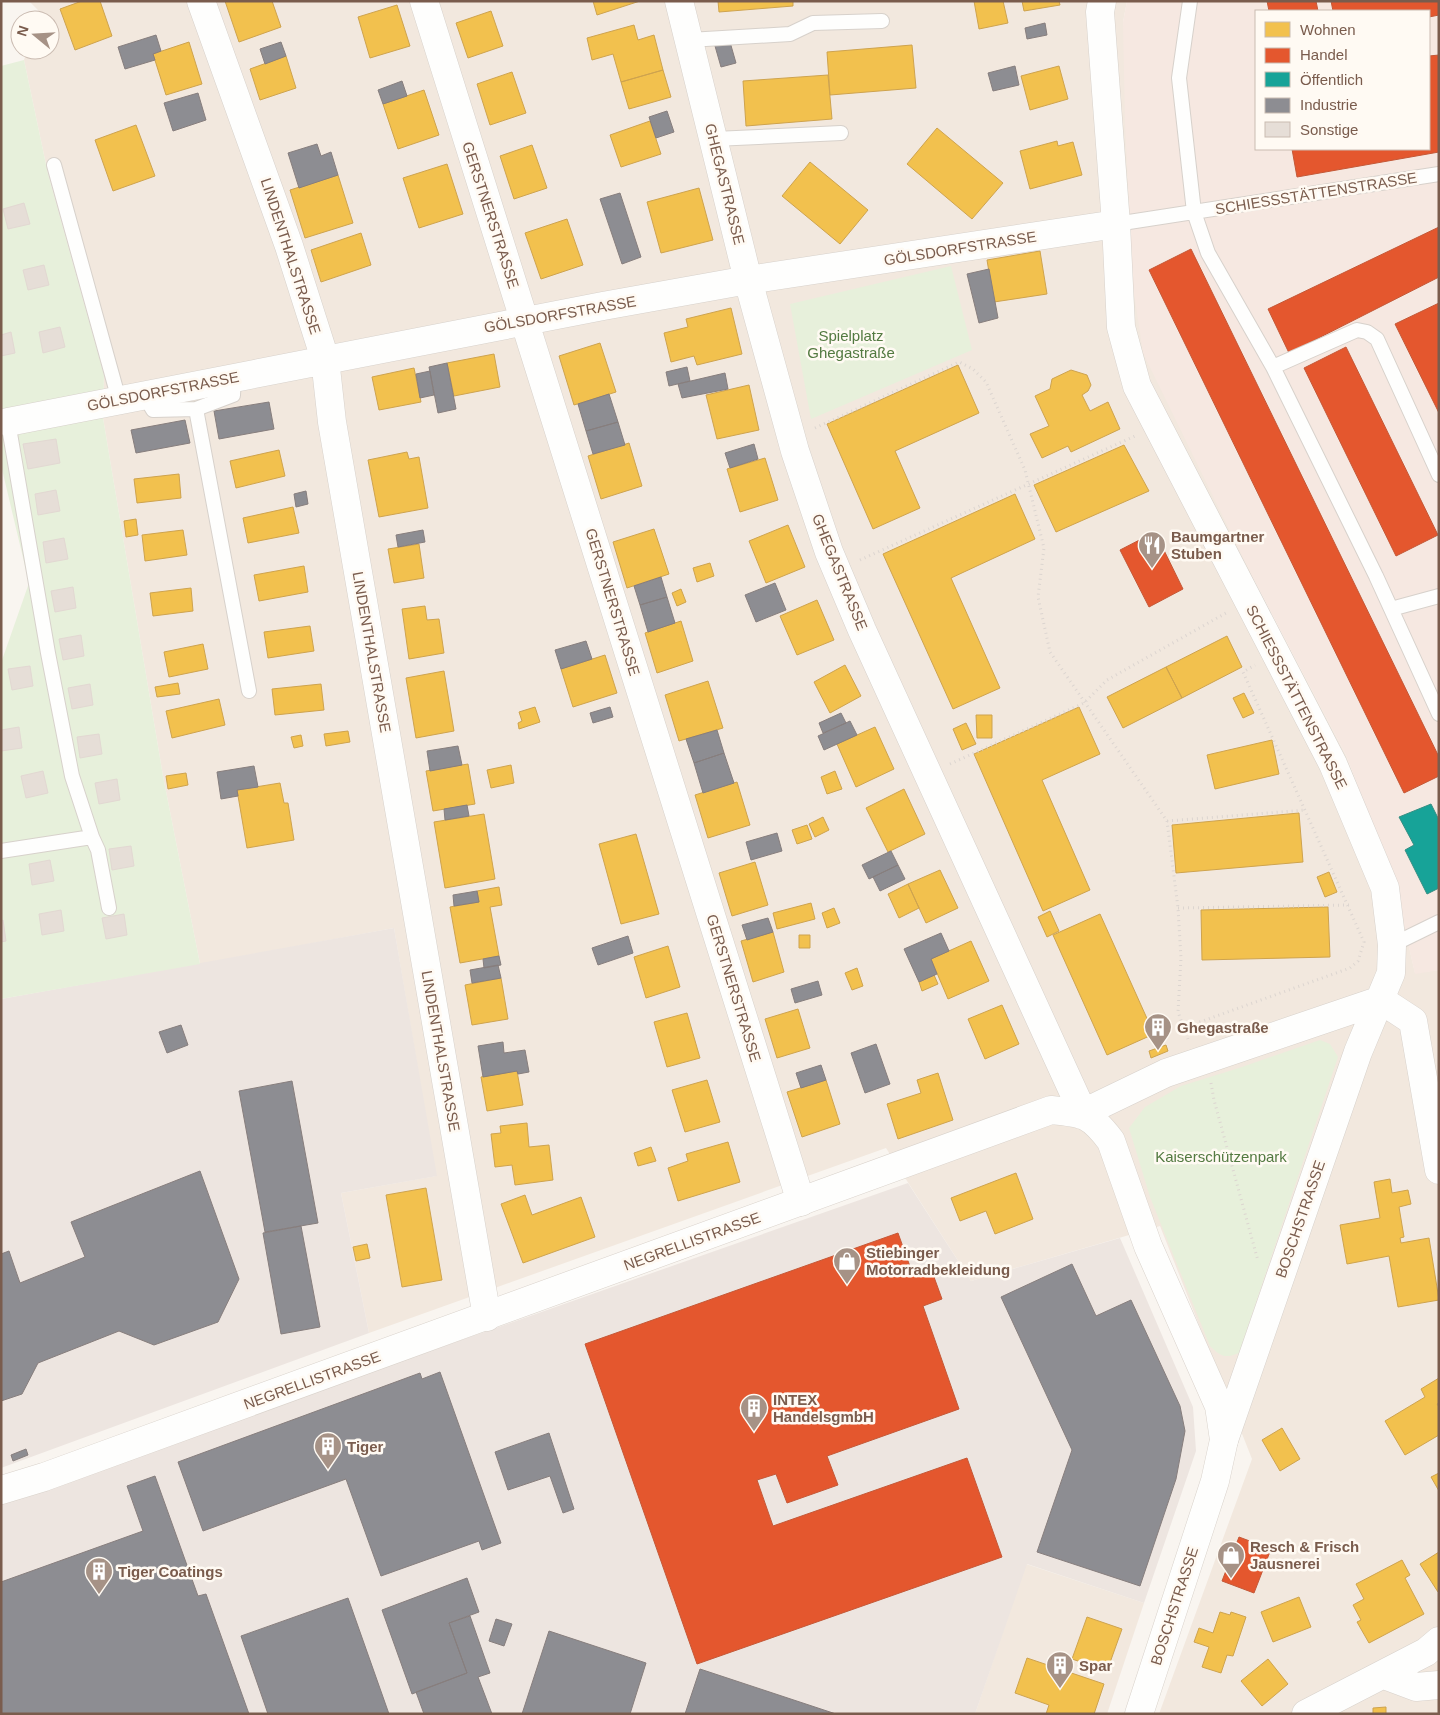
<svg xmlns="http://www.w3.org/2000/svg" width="1440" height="1715" viewBox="0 0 1440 1715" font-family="Arial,sans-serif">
  <rect width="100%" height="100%" fill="#f9f5f0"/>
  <path fill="#f2e8de" d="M29 1H1127L1123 22 1254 580 1346 755 1394 881 1415 973 1439 970V1714H1159L1252 1459 1160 1226 971 1281 886 1148 369 1333 341 1193 436 1176 394 928 200 964 163 776 103 418 104 375 48 174 24 60 27 50H50V20H38L40 12Z
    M1026 1564 1144 1603 1107 1714H975Z"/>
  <path fill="#f6e8e1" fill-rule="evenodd" d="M1127 1H1439V970L1415 974 1394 881 1346 755 1254 580 1143 353 1133 286 1125 123 1123 22ZM1256 11H1429V149H1256Z"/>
  <path fill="#ede5e0" d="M394 928 437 1176 341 1193 369 1333 1 1468V999Z
    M908 1183 971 1281 1120 1238 1193 1407 1196 1451 1144 1603 1027 1564 975 1714H1V1502Z"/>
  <path fill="#e7f0db" d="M24 60 48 174 104 375 103 418 163 776 200 964 1 999V663L29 583 1 465V66Z
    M951 266 972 350 811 419 790 304Z
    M1320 1040 1330 1044 1338 1057 1239 1353C1225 1359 1220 1356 1210 1346L1150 1197 1129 1128 1145 1107 1181 1086 1239 1068Z"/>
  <path fill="#f2c14e" stroke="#cea34e" d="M82 1H100L112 36 75 50 60 9Z
    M225 1H272L281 27 239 42Z
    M593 1H640L597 15Z
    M718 1H793V6L719 12Z
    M974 1H1003L1008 23 979 29Z
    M1022 1H1059L1060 5 1024 11Z
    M397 5 410 46 370 58 358 17Z
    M491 11 503 46 468 58 456 23Z
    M634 25 638 40 654 35 663 70 621 82 613 54 592 60 587 38Z
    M189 42 202 84 166 95 153 54Z
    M912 45 916 88 830 95 827 52Z
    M286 56 296 88 260 100 250 69Z
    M1059 66 1068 99 1030 110 1021 76Z
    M663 70 671 97 629 109 621 82Z
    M512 72 526 113 490 125 477 84Z
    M828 75 832 119 746 126 743 81Z
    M424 90 439 135 398 149 383 104Z
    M650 121 661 154 621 167 610 135Z
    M136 125 155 176 113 191 95 140Z
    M937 128 1003 183 972 219 907 164Z
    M1057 141 1058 146 1073 142 1082 175 1030 189 1020 151Z
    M532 145 547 188 514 199 500 156Z
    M810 162 868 210 840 244 782 196Z
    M447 164 463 214 419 228 403 178Z
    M338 175 353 223 305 238 290 190Z
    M699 188 713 240 661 253 647 202Z
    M567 219 583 265 541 279 525 233Z
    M361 233 371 265 321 282 311 250Z
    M1040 251 1047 294 994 302 987 260Z
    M731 308 742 354 697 365 694 356 671 362 664 333 688 327 686 319Z
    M600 343 616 392 574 405 559 356Z
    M494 354 500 387 454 396 447 363Z
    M958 365 979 413 895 451 920 508 873 529 827 424Z
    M414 368 421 402 379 410 372 377Z
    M1071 370 1087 375 1091 385 1088 391 1082 395 1090 411 1108 402 1120 429 1071 452 1068 446 1042 458 1030 434 1049 426 1035 396 1050 389 1052 379Z
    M749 385 759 430 717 439 706 395Z
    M629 443 642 486 601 499 588 456Z
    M1124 445 1149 491 1056 532 1034 485Z
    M279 450 285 476 236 488 230 461Z
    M407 452 409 459 419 457 428 508 379 517 368 460Z
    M765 458 778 500 740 512 727 469Z
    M179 474 181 498 137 503 134 479Z
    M1015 494 1035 539 951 578 1000 688 953 709 883 554Z
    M293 507 299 533 248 543 243 518Z
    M136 519 138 535 126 537 124 521Z
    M788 525 805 567 766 583 749 541Z
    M654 529 669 574 627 588 613 542Z
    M183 530 187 555 145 561 142 535Z
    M419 544 424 578 394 583 388 549Z
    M710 563 714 576 697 582 693 568Z
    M304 566 308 592 259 601 254 575Z
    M191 588 193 611 153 616 150 593Z
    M681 589 686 602 677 606 672 593Z
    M817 600 834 640 797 655 780 616Z
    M425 606 427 620 439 619 444 653 409 659 402 609Z
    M681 621 693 661 657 673 645 633Z
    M310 626 314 651 268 658 264 632Z
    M1227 636 1242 667 1182 698 1166 667Z
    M203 644 208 669 169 677 164 652Z
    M605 655 617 693 573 707 561 669Z
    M845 665 861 696 830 713 814 682Z
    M1166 667 1182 698 1123 728 1107 697Z
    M444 671 454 731 416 738 406 678Z
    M708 681 723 728 679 741 665 695Z
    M178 683 180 694 157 697 155 687Z
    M321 684 324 710 275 715 272 689Z
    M1244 693 1254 713 1243 718 1233 698Z
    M219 699 225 725 172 738 166 711Z
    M535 707 540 722 519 729 518 723 522 721 519 712Z
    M1079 707 1100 754 1042 780 1090 890 1043 911 974 754Z
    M976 715H992V738H977Z
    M966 723 976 744 962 750 953 729Z
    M875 727 894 769 856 787 837 744Z
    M348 731 350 742 326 746 324 734Z
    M301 735 303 746 294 748 291 737Z
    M1272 740 1279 774 1215 789 1207 755Z
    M468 764 475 804 433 811 426 771Z
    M511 765 514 783 491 788 487 770Z
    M835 771 842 789 827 794 821 777Z
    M186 773 188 785 168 789 166 776Z
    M737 782 750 825 708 838 695 795Z
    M280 783 284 803H288L294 840 247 848 237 790Z
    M904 789 925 834 888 852 866 808Z
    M1299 813 1303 862 1176 873 1172 825Z
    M484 814 495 879 445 888 434 822Z
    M823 817 829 830 815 837 809 824Z
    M807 825 812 839 797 844 792 830Z
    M636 834 659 914 621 924 599 844Z
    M755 862 768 905 732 916 719 873Z
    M940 870 958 908 926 923 908 884Z
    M1329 872 1337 892 1325 897 1317 877Z
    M908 884 919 908 899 918 888 894Z
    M499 887 502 905 490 907 499 956 460 963 450 907 479 902 477 891Z
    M811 903 815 919 777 929 773 913Z
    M1328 907 1330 957 1202 960 1201 910Z
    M834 908 840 923 827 928 822 913Z
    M1050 911 1059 931 1047 937 1038 917Z
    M1100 914 1154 1034 1107 1055 1053 935Z
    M773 932 784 972 753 982 741 941Z
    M799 935H810V948H799Z
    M971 941 989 981 948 999 931 959Z
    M668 946 680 987 646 998 634 957Z
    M857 968 863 986 852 990 845 973Z
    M934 975 938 984 922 991 919 982Z
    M501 978 508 1019 472 1025 465 985Z
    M1002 1005 1019 1044 985 1059 968 1019Z
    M798 1009 810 1048 777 1058 765 1019Z
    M687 1013 700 1058 667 1067 654 1022Z
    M1166 1045 1168 1051 1151 1058 1149 1051Z
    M517 1071 523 1105 487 1111 481 1077Z
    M938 1073 953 1120 898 1139 887 1104 921 1093 917 1080Z
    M707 1080 720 1122 685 1132 672 1090Z
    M826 1080 840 1124 802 1137 787 1092Z
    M527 1123 529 1147 549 1145 553 1180 515 1185 512 1165 495 1167 491 1134 501 1133 500 1126Z
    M728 1142 740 1182 678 1201 668 1168 688 1161 686 1154Z
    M651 1147 656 1161 638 1166 634 1153Z
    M1016 1173 1033 1219 995 1234 986 1211 960 1221 951 1198Z
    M1390 1179 1392 1193 1408 1190 1411 1204 1399 1207 1404 1237 1400 1238 1401 1243 1429 1238 1439 1300 1398 1307 1389 1256 1347 1264 1340 1225 1380 1218 1374 1182Z
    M426 1188 442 1280 402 1287 386 1195Z
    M525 1195 532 1215 581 1197 595 1237 523 1263 501 1204Z
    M367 1244 370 1258 356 1261 353 1247Z
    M1439 1378V1403L1437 1404 1439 1407V1435L1405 1455 1385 1421 1425 1397 1421 1389Z
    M1282 1428 1300 1459 1280 1471 1262 1440Z
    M1439 1473V1491L1431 1477Z
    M1439 1552V1591L1438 1592 1420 1564Z
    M1402 1560 1410 1575 1405 1578 1424 1614 1369 1643 1357 1622 1361 1620 1353 1605 1364 1599 1356 1584Z
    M1299 1597 1311 1627 1273 1642 1261 1612Z
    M1220 1612 1230 1615 1231 1612 1246 1617 1233 1656 1227 1655 1221 1673 1202 1667 1209 1647 1194 1642 1199 1628 1213 1633Z
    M1087 1617 1122 1629 1107 1671 1072 1659Z
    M1027 1658 1104 1684 1094 1714H1046L1049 1705 1015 1693Z
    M1268 1659 1288 1684 1262 1706 1241 1681Z
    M1386 1707V1714H1373V1708Z"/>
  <path fill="#e4572e" stroke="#c45837" d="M1267 1H1316L1318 11H1269Z
    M1331 1H1439V15L1429 17V11H1333Z
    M1439 55V152L1297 177 1292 149H1429V56Z
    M1439 227V277L1289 353 1268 309Z
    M1191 249 1439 757V776L1404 793 1149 270Z
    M1439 303V413L1395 324Z
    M1346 347 1438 535 1396 556 1304 368Z
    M1155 532 1183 589 1149 607 1120 550Z
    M898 1233 912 1272 930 1266 942 1299 923 1306 959 1409 827 1456 838 1485 787 1503 776 1474 757 1480 773 1526 967 1458 1002 1557 697 1664 585 1344Z
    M1239 1537 1271 1549 1254 1593 1222 1581Z"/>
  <path fill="#17a398" stroke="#358e82" d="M1431 804 1439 820V888L1427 894 1405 850 1414 845 1399 817Z"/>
  <path fill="#8d8d92" stroke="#877e7d" d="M1045 23 1047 35 1027 39 1025 28Z
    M156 35 161 51 153 54 155 60 125 69 118 47Z
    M281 42 286 56 265 64 260 49Z
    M730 42 736 63 721 67 715 46Z
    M1015 66 1019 85 993 91 988 73Z
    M402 81 407 96 383 104 378 90Z
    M198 93 206 120 173 131 164 103Z
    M667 111 674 132 656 138 649 117Z
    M317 144 321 156 331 152 338 175 299 188 288 153Z
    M620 193 641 257 622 264 600 199Z
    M989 269 998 318 979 323 967 274Z
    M447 363 456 409 438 413 429 367Z
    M687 367 690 381 669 386 666 372Z
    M430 371 434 395 420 398 416 374Z
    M725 373 728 389 682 398 678 384Z
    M609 394 618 422 586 431 578 404Z
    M269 402 274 429 219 439 214 411Z
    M185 420 190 443 136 453 131 430Z
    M618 422 625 445 593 454 586 431Z
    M754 444 758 459 730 468 725 453Z
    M306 491 308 504 296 507 294 494Z
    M423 530 425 542 398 547 396 535Z
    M661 577 667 597 640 605 634 586Z
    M775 583 786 610 756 622 745 595Z
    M667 597 675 623 648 632 640 605Z
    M586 641 592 659 561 669 555 650Z
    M610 707 613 717 593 723 590 713Z
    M841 713 846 723 823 733 819 723Z
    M850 721 857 735 824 750 818 736Z
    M717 730 724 753 694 763 686 739Z
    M458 746 462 765 430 771 427 751Z
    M724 753 734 783 703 793 694 763Z
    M254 766 258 787 237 790 238 796 221 799 217 772Z
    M467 805 469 816 445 820 444 809Z
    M777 833 782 851 751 860 746 842Z
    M891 851 898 865 869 879 862 865Z
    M898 865 905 879 880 891 873 877Z
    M477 891 479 902 454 906 453 895Z
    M768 918 773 932 747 940 742 925Z
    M941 933 949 951 931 959 937 974 919 982 904 949Z
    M628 936 633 953 598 965 592 948Z
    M499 956 501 965 484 968 483 959Z
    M498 965 501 978 472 983 470 970Z
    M818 981 822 995 795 1003 791 989Z
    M181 1025 188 1045 167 1053 159 1032Z
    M503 1042 504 1053 525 1050 529 1072 518 1074 517 1071 483 1077 478 1046Z
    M876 1044 890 1084 865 1093 851 1053Z
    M821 1065 826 1080 801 1088 796 1073Z
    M292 1081 318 1223 265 1232 239 1091Z
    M200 1171 239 1279 218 1322 154 1345 119 1331 38 1363 22 1394 1 1401V1254L9 1251 20 1283 85 1257 71 1222Z
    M301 1226 320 1327 281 1334 263 1233Z
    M1072 1264 1096 1316 1131 1300 1180 1406 1185 1431 1176 1479 1140 1586 1037 1552 1072 1450 1001 1297Z
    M440 1372 501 1543 482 1550 479 1541 381 1576 346 1479 203 1531 178 1462 420 1373 422 1379Z
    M549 1433 574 1509 563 1513 550 1476 508 1490 495 1452Z
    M26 1449 28 1455 13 1461 11 1455Z
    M155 1476 198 1596 206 1594 249 1714H1V1582L143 1531 127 1486Z
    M467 1578 479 1612 449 1623 467 1673 412 1694 382 1610Z
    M348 1598 389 1714H268L241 1636Z
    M470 1616 490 1673 478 1677 492 1714H424L416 1692 467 1673 449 1623Z
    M496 1619 512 1624 504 1646 489 1641Z
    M549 1631 646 1663 630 1714H522Z
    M700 1669 836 1714H685Z"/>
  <path fill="#e6ded7" stroke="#e2d8d2" d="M24 203 30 224 8 229 3 209Z
    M44 265 49 285 28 290 23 270Z
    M60 327 65 347 43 353 39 332Z
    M11 332 15 353 1 356V335Z
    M56 439 60 463 28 469 23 444Z
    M56 490 60 511 38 515 35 494Z
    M64 538 68 559 46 563 43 542Z
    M73 587 76 608 55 612 51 591Z
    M81 635 84 656 63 660 59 639Z
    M30 666 33 686 12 690 8 669Z
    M90 684 93 705 72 709 68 688Z
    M19 727 22 748 1 751V730Z
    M99 734 102 754 80 758 77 737Z
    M43 771 48 793 26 798 21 776Z
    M117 779 120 800 99 804 95 783Z
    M131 846 134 866 112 870 109 849Z
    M50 860 54 881 32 885 29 864Z
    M61 910 64 931 42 935 39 914Z
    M124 914 127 935 106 939 102 918Z
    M3 920 6 941 1 942V921Z"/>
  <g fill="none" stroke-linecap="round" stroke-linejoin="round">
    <g stroke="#d7d1cb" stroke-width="16">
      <path id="service" d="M1190 1 1179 78 1194 212 1208 253 1273 367 1376 576 1439 714
        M689 40 790 34 813 23 882 21
        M714 139 841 133
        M54 165 119 400
        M1116 224 1439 174
        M1273 367 1357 330 1367 332 1377 339 1439 475
        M234 377 233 395 196 409 249 691
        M144 395 153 410 196 409
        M1391 609 1439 596
        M92 837 98 850 109 908
        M1 851 92 837 72 776 48 653 8 422 5 419
        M1392 945 1439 922"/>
    </g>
    <g stroke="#d7d1cb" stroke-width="29">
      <path id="minor" d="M201 1 289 246 325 359 332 422 487 1317
        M424 1 801 1202
        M679 1 748 280 795 451 829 552 862 630 1083 1113 1166 1073 1381 1000
        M1102 1 1100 12 1116 224 1121 327 1137 386 1333 764 1385 888 1392 945 1391 973 1358 1052 1224 1440
        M8 422 603 306 748 280 1116 224
        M1381 1000 1413 1021 1439 1170
        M1384 1675 1416 1687 1439 1685
        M1306 1714 1426 1652 1439 1641"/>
    </g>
    <g stroke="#d9d2cb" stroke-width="29">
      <path id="secondary" d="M1 1490 44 1477 1051 1110C1083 1113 1090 1113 1111 1141L1148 1246 1219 1406 1224 1440 1215 1481 1139 1714"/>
    </g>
    <path stroke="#dcd5d0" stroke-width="3" stroke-dasharray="1 4" stroke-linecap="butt" d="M815 428 959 362 973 369 986 382 1025 470 1044 548 1038 597 1050 652 1167 821 1178 908 1181 958 1178 1012 1188 1039
      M860 560 1135 436
      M950 764 1084 703 1107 680 1226 613
      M1167 821 1306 810
      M1178 908 1349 905
      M1200 1035 1197 1023 1350 968 1358 961 1364 942 1243 672 1255 665
      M1211 1083 1214 1100 1258 1261"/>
    <use href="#service" stroke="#fefefd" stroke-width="14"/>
    <use href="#minor" stroke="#fefefd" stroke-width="28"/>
    <use href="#secondary" stroke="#fefefd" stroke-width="28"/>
  </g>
  <defs>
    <g id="restaurant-pin" transform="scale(1.4375)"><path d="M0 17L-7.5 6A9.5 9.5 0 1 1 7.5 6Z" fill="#a69286" stroke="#fffaf3"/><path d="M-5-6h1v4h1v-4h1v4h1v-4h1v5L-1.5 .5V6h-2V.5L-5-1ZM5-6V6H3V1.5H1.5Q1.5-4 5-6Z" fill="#fff"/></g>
    <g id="building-pin" transform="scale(1.4375)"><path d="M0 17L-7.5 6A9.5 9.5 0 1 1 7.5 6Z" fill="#a69286" stroke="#fffaf3"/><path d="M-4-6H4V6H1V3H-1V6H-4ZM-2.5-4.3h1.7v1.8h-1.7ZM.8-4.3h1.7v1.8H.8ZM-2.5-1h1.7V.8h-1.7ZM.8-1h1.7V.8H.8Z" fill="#fff"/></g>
    <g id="shop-pin" transform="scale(1.4375)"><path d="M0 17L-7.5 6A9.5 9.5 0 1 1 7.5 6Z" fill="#a69286" stroke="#fffaf3"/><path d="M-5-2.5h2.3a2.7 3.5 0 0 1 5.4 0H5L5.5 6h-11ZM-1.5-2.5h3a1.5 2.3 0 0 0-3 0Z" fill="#fff"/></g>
  </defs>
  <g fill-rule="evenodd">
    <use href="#restaurant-pin" x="1152" y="545"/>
    <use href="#building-pin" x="1158" y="1027"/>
    <use href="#shop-pin" x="847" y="1261"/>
    <use href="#building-pin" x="754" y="1408"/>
    <use href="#building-pin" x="328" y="1446"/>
    <use href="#shop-pin" x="1231" y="1555"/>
    <use href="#building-pin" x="99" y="1571"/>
    <use href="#building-pin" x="1060" y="1665"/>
  </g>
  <g text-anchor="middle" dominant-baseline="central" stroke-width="5" stroke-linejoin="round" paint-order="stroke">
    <g font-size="15" fill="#7a5c4d" stroke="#fffaf3">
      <text transform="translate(725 184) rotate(76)">GHEGASTRASSE</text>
      <text transform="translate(1316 193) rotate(-9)">SCHIESSSTÄTTENSTRASSE</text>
      <text transform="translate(491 215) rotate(72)">GERSTNERSTRASSE</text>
      <text transform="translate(960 248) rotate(-9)">GÖLSDORFSTRASSE</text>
      <text transform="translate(291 256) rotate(72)">LINDENTHALSTRASSE</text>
      <text transform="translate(560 314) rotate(-10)">GÖLSDORFSTRASSE</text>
      <text transform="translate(163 391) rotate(-11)">GÖLSDORFSTRASSE</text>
      <text transform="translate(840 572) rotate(68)">GHEGASTRASSE</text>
      <text transform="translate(613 602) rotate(73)">GERSTNERSTRASSE</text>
      <text transform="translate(372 652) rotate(80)">LINDENTHALSTRASSE</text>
      <text transform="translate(1297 697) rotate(63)">SCHIESSSTÄTTENSTRASSE</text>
      <text transform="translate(734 988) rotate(73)">GERSTNERSTRASSE</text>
      <text transform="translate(441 1051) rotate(80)">LINDENTHALSTRASSE</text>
      <text transform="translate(1300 1219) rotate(-71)">BOSCHSTRASSE</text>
      <text transform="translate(692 1241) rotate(-20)">NEGRELLISTRASSE</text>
      <text transform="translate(312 1380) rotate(-20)">NEGRELLISTRASSE</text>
      <text transform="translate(1174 1606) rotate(-72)">BOSCHSTRASSE</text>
    </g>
    <g font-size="15" fill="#537a41" stroke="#fffaf3">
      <text x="851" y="335">Spielplatz<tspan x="851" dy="17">Ghegastraße</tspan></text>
      <text x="1221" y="1156">Kaiserschützenpark</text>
    </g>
    <g font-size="15" font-weight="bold" fill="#7a5c4d" stroke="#fffaf3" text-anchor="start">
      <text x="1171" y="536">Baumgartner<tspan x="1171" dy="17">Stuben</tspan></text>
      <text x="1177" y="1027">Ghegastraße</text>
      <text x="866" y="1252">Stiebinger<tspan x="866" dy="17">Motorradbekleidung</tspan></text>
      <text x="773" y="1399">INTEX<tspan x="773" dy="17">HandelsgmbH</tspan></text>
      <text x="347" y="1446">Tiger</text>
      <text x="1250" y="1546">Resch &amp; Frisch<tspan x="1250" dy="17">Jausnerei</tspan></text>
      <text x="118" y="1571">Tiger Coatings</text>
      <text x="1079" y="1665">Spar</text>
    </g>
  </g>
  <rect width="1440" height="1715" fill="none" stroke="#7a5c4d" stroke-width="5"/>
  <rect x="1255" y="10" width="175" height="140" fill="#fffaf3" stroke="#cabbb1"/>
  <rect x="1265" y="22" width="25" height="15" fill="#f2c14e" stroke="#cabbb1"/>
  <text x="1300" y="35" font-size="15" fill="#7a5c4d">Wohnen</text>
  <rect x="1265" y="48" width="25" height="15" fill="#e4572e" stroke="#cabbb1"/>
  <text x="1300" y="60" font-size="15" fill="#7a5c4d">Handel</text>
  <rect x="1265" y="72" width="25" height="15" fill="#17a398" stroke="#cabbb1"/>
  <text x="1300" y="85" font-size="15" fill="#7a5c4d">Öffentlich</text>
  <rect x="1265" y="98" width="25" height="15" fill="#8d8d92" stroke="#cabbb1"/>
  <text x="1300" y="110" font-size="15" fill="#7a5c4d">Industrie</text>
  <rect x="1265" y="122" width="25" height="15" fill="#e6ded7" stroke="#cabbb1"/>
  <text x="1300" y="135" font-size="15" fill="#7a5c4d">Sonstige</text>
  <g transform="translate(35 35) rotate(288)"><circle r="24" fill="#fffaf3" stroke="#cabbb1"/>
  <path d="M0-4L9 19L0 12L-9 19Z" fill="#a69286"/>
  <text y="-8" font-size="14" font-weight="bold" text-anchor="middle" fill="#7a5c4d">N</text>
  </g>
</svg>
